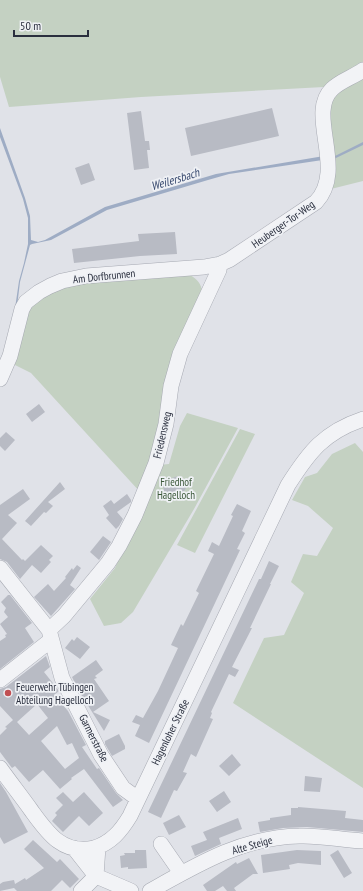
<svg xmlns="http://www.w3.org/2000/svg" width="363" height="891" viewBox="0 0 363 891" font-family="'PT Sans Narrow',sans-serif">
  <rect width="100%" height="100%" fill="#e0e2e8"/>
  <path fill="#c4d1c2" d="M0 0H363V63L324 87 141 97 9 107 0 77Z
    M363 76V181L327 190 329 99Z
    M187 273C195 278 200 281 202 290L141 493 31 373 9 362 23 309 66 282Z
    M187 413 238 428 194 509 133 612 121 623 104 626 90 599 115 568 159 465 169 464 180 426Z
    M240 429 255 434 195 553 177 545Z
    M355 443 363 452V788L233 703 264 638 284 635 304 593 291 582 303 554 317 556 333 528 308 506 292 500 305 477 317 473 332 454Z"/>
  <path fill="#9eacc4" d="M0 128 25 198 30 216 31 240 38 242 45 240 105 207 216 174 324 156H335L363 142V145L336 158 229 174 208 180 107 210 51 240 32 244 30 245 20 282 15 323 13 322 19 281 24 263 28 244V218L23 199 0 137Z"/>
  <path fill="#b8bbc4" fill-rule="evenodd" d="M272 108 279 136 191 156 185 128Z
    M141 111 145 141H149L150 150H147L149 168 134 170 127 113Z
    M89 163 95 180 81 185 75 168Z
    M175 232 177 254 140 256 74 263 72 249 139 241 138 234Z
    M39 404 45 412 32 422 26 414Z
    M6 432 15 440 5 451 0 446V438Z
    M178 476 186 488 178 500 164 496 163 481Z
    M60 482 65 489 48 502 53 506 46 513 44 512 31 526 25 521Z
    M23 489 30 499 8 515 17 523 2 539 22 560 23 559 25 561 41 545 53 556 49 560 51 562 41 573 32 565 20 579 7 562 0 559V505Z
    M127 494 131 500V502L117 512 123 519 119 526 116 529 106 518 109 515 103 506 111 500 114 504Z
    M237 504 251 511 242 531 245 533 237 549 240 550 149 743 135 736 140 725 132 722 136 715 143 718 158 691 178 648 171 645 181 624 183 626 199 593 196 591 214 554 208 551 212 542 219 546 233 516 231 515Z
    M103 536 111 542 99 560 90 552Z
    M269 561 279 566 270 584H271L250 628H252L232 667 239 670 235 677 229 674 211 712 212 713 210 718 213 719 196 757 191 754 183 772 187 773 177 791 174 790 161 818 148 812 259 579H261Z
    M77 565 81 568 70 585 75 589 51 616 34 597 48 584 54 591 66 578 65 577 72 568 73 570Z
    M8 595H10L32 623 25 628 34 642 0 669V641L6 637 5 635 7 634 0 624 8 617 4 612 6 608 1 602Z
    M77 637 90 647 80 659 65 648 72 639 74 641Z
    M46 656 50 667 44 672 56 687 59 691 54 695 68 711 86 745 82 747 97 769 99 768 116 793 123 800 113 807 84 769 71 778 72 779 60 789 43 770 29 782 15 766 12 768 0 752V735L7 728 5 727 13 720 0 706V689L6 687ZM37 704 48 718 29 735 17 722ZM57 726 67 745 72 743 79 758 65 769 41 741Z
    M96 660 103 670 95 676 97 678 94 679 109 701 93 712 110 720 104 731 79 691 72 677Z
    M119 734 125 746V749L112 756 105 744V741Z
    M232 754 241 765 229 776 219 766Z
    M305 776 322 778 320 792 304 791Z
    M0 783 6 792 28 832 4 844 0 837Z
    M224 791 231 802 217 812 209 801Z
    M63 792 73 802 84 792 103 813 89 826 79 816 63 832 52 821 57 815 55 813 63 805 56 798Z
    M298 807 346 811 345 818 363 820V832L307 827 283 828 260 832 258 822 270 820V818L291 815V808H298Z
    M179 815 186 827 169 835 163 823Z
    M238 818 242 829 219 838 221 844 195 856 191 846 207 840 203 832Z
    M33 840 57 862 60 859 79 879 70 888 62 880 51 891H17L14 888 0 891V884L3 882 14 880 15 884 25 878 26 880 44 868 24 849Z
    M135 850H146L147 868 128 869V867L121 868 120 856 125 855 124 853H135Z
    M297 850 321 851V865L298 863 289 865 290 869 263 873 261 855Z
    M338 850 352 873 344 878 330 855Z
    M249 858 258 874H253L234 888 236 891H227L223 886 215 891H207L203 885 236 862 237 864Z"/>
  <g fill="none" stroke-linecap="round" stroke-linejoin="round">
    <g stroke="#a6a9b2" stroke-width="16">
      <path id="minor" d="M0 379 10 356 22 309 26 302 39 292 50 286 62 281 86 276 204 267 220 264 229 260 316 202C347 169 306 114 332 89 340 81 353 77 363 70
        M0 568 49 630 62 678 101 755 123 788 138 799
        M49 630 64 616 108 563 119 546 135 515 156 463 166 424 171 386 180 354 219 270 220 264
        M0 680 51 640
        M0 768C10 782 21 796 31 810 47 832 62 855 94 848 111 843 121 831 130 816L288 485C309 452 324 432 363 419
        M161 844 181 873
        M98 847 96 876 131 891
        M74 848 96 876 81 891
        M150 891C198 864 243 837 299 836 320 835 342 840 363 841"/>
    </g>
    <use href="#minor" stroke="#f2f3f6" stroke-width="15"/>
  </g>
  <circle fill="#c15053" stroke="#eff1f5" stroke-width="1.5" cx="8" cy="693" r="4"/>
  <g text-anchor="middle" dominant-baseline="central" stroke-width="3.5" stroke-linejoin="round" paint-order="stroke">
    <g font-size="11" fill="#2a2f3e" stroke="#eff1f5">
      <text transform="translate(283 224) rotate(-35)">Heuberger-Tor-Weg</text>
      <text transform="translate(104 276) rotate(-6)">Am Dorfbrunnen</text>
      <text transform="translate(162 435) rotate(-77)">Friedensweg</text>
      <text transform="translate(170 732) rotate(-64)">Hagenloher Straße</text>
      <text transform="translate(94 738) rotate(63)">Garmerstraße</text>
      <text transform="translate(252 845) rotate(-16)">Alte Steige</text>
    </g>
    <g font-size="11" fill="#3b5839" stroke="#eff1f5">
      <text x="176" y="482">Friedhof<tspan x="176" dy="13">Hagelloch</tspan></text>
    </g>
    <g font-size="11" fill="#2a2f3e" stroke="#eff1f5" text-anchor="start">
      <text x="16" y="687">Feuerwehr Tübingen<tspan x="16" dy="13">Abteilung Hagelloch</tspan></text>
    </g>
    <g font-size="12" font-style="italic" fill="#38496e" stroke="#eff1f5">
      <text transform="translate(175 179) rotate(-17)">Weilersbach</text>
    </g>
  </g>
  <path d="M14 30v6h74v-6" fill="none" stroke="#2a2f3e" stroke-width="2"/>
  <text x="20" y="30" font-size="12" fill="#2a2f3e" stroke="#eff1f5" stroke-width="3" paint-order="stroke">50 m</text>
</svg>
